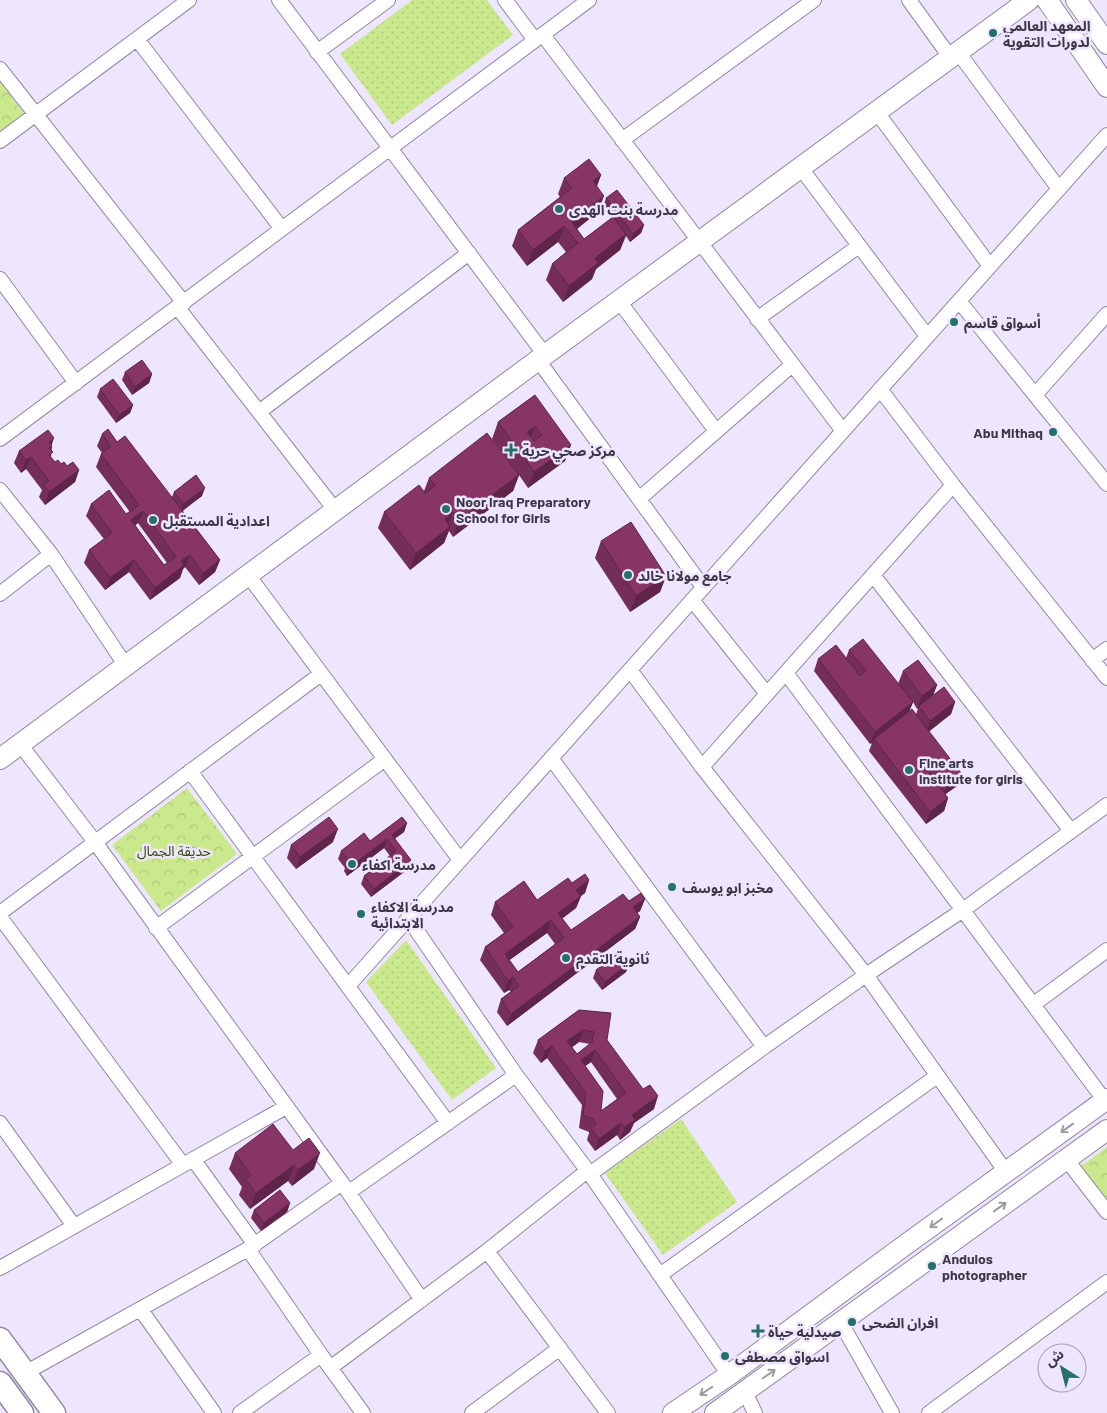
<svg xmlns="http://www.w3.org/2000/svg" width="1107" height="1413" viewBox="0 0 1107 1413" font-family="Barlow,'Noto Sans Arabic',sans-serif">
  <defs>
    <pattern id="park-crowns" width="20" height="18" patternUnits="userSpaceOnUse" patternTransform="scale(1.25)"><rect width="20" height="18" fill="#cae98d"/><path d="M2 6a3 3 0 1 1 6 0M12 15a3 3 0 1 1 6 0" fill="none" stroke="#aec87b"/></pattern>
    <pattern id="garden-dots" width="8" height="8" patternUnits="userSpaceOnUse" patternTransform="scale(1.25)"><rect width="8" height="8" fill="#cae98d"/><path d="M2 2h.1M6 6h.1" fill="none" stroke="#aec87b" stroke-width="1.8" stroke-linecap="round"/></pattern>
  </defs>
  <rect width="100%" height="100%" fill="#eee5fe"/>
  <path fill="url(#park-crowns)" d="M0 82 24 114 0 132Z
    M187 788 237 854 161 911 112 845Z
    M1107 1147V1201L1081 1166Z"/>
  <path fill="url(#garden-dots)" d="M412 0H487L513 35 392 125 340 54Z
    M406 940 496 1068 452 1100 366 982Z
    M681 1119 737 1202 663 1255 605 1173Z"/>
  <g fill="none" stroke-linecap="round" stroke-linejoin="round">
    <g stroke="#9287a4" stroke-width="16">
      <path id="street" d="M279 0 545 355
        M505 0 535 40
        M909 0 950 57
        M543 35 843 431
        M137 39 282 229
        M317 52 388 0
        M958 52 1059 189
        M0 69 184 303
        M876 111 990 266
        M622 140 814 0
        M0 141 189 0
        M800 167 927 336
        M0 279 76 383
        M619 301 716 431
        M959 301 1107 484
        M178 308 336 511
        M757 319 859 246
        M538 360 703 587
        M880 389 953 485 1107 678
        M1035 395 1107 314
        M259 412 469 253
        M0 439 589 0
        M0 490 51 554 126 666
        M639 499 792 365
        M248 575 460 860
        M873 575 1071 831
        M0 594 51 554
        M692 600 767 694
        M1092 660 1107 649
        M630 670 702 767 866 975 1006 1172
        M786 673 1105 1101
        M20 744 95 842 342 1183 422 1300
        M551 758 764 1047
        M702 767 953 485
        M190 771 448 1123
        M0 913 321 674
        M0 917 183 1165
        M408 918 516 1075 590 1174 729 1375
        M156 928 385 759
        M348 986 1107 135
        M1034 1004 1107 950
        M0 1123 74 1226
        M193 1159 255 1245
        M1066 1159 1107 1212
        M590 1174 764 1047 866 975 963 910 1107 805
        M349 1192 516 1075
        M248 1249 321 1355 363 1413
        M487 1251 608 1413
        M0 1268 286 1107
        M660 1275 937 1076
        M141 1310 214 1413
        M841 1323 892 1413
        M330 1368 487 1251 587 1171
        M25 1373 248 1249 342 1183
        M745 1392 755 1413
        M240 1413 321 1355
        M472 1413 560 1348
        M929 1413 1107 1282"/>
    </g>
    <g stroke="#9287a4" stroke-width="22">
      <path id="secondary" d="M1047 0 1107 87
        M1076 0 1107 44
        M0 759 538 360 1029 0
        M673 1413 729 1375 901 1248 1107 1099
        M715 1413 1107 1130"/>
    </g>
    <g stroke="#9287a4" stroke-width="25">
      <path id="primary" d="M0 1339 54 1413
        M0 1383 22 1413"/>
    </g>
    <use href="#street" stroke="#fff" stroke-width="14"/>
    <use href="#secondary" stroke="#fff" stroke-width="20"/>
    <use href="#primary" stroke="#fff" stroke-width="22"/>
  </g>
  <path fill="#742e59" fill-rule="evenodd" d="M601 175 597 186 598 212 577 229 584 239 612 218 603 207 606 198 644 225 641 233 630 242 626 236 620 250 596 269 592 279 563 302 546 280 552 264 566 252 558 242 527 266 512 246 518 230 560 197 558 194 564 178Z
    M125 372 152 374 149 383 132 395 122 380Z
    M100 389 133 405 130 413 116 423 97 397Z
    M535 395 565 461 528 488 519 475 513 491 453 537 449 531 444 543 410 570 378 528 384 512 424 491 429 478 509 462 492 439 498 422Z
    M102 434 117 442 172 497 174 492 202 496 182 510 220 560 215 572 199 585 185 567 183 569 180 578 150 600 129 572 105 590 84 563 89 550 104 539 86 516 91 504 126 514 130 512 96 467 101 454 102 453 97 446ZM138 523 167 563 164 565 135 525Z
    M52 446 51 457 55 462 79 470 75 482 45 505 39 497 42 490 26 469 21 473 14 463 19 451Z
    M601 541 666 576 660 592 630 612 595 558Z
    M849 650 898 684 903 671 937 685 933 696 955 702 951 714 929 731 957 786 945 794 948 798 944 811 926 824 869 751 872 743 870 744 814 671 818 659 846 658ZM913 702 917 709 918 708 916 715 909 711Z
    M407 823 404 832 395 838 408 869 371 897 361 884 364 876 390 856 384 848 347 876 344 871 345 868 338 859 341 851 370 841Z
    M333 842 296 869 287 858 291 845Z
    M589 880 585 893 581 896 576 908 562 918 571 930 629 901 645 899 640 911 637 913 640 917 635 929 507 1026 497 1012 501 999 511 992 509 990 504 993 480 960 485 947 504 933 491 915 495 902 537 900 572 883ZM547 933 555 944 518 972 509 960Z
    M629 963 626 972 602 990 593 978 596 970Z
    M579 1010 607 1040 654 1109 634 1123 630 1132 620 1140 617 1135 595 1151 587 1140 589 1133V1132L579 1128 582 1105 547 1058 541 1063 533 1053 538 1040ZM579 1042 590 1044 577 1054 572 1047ZM591 1062 617 1099 601 1111 585 1066Z
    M293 1150 314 1169 292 1186 288 1181 250 1209 239 1195 242 1187 229 1169 235 1153Z
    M290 1203 287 1212 261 1231 251 1218 254 1210Z"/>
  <path fill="#5e2548" d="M601 175 595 191 593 181Z
    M604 196 598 212 570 234 571 221Z
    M644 225 641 233 630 242 633 234Z
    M564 226 558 242 527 266 533 250Z
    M626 234 620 250 596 269 592 279 563 302 569 286 595 258Z
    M152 374 149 383 132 395 135 387Z
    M133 405 130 413 116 423 119 415Z
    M535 426 529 442 527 432Z
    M54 438 51 447 52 446 48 459 49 442Z
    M571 445 565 461 528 488 534 472Z
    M31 457 26 469 21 473 26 460Z
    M79 470 75 482 45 505 49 492Z
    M519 475 513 491 453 537 459 520Z
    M205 488 202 496 180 513 183 504Z
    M143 511 138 523 127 532 131 520Z
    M453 512 447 529 450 527 444 543 410 570 416 553 445 519Z
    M190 555 185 567 183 569 180 578 150 600 155 588 181 561Z
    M134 560 129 572 105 590 110 578Z
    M220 560 215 572 199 585 203 573Z
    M666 576 660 592 630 612 636 596Z
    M937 685 932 697 919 706 917 709 922 696Z
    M913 702 908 715 874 739 872 743 870 744 875 732Z
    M955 702 951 714 926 734 930 721Z
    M930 763 926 775 924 767Z
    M961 773 957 786 943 796 947 784Z
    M948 798 944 811 926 824 930 812Z
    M407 823 404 832 389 843 392 835Z
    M338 829 333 842 296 869 300 857Z
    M387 839 384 848 347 876 350 867Z
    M411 860 408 869 371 897 374 889Z
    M589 880 585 893 572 902 576 890Z
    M581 896 576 908 554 925 558 913Z
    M645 899 640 911 628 920 633 907Z
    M640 917 635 929 507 1026 511 1014Z
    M551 920 547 933 500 967 505 954Z
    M629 963 626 972 602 990 605 982Z
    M513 977 509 990 504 993 508 981Z
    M583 1030 579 1042 563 1054 567 1041Z
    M552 1046 547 1058 541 1063 545 1051Z
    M595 1050 591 1062 577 1072 581 1060Z
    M658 1096 654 1109 634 1123 630 1132 620 1140 625 1127 632 1115Z
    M621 1123 617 1135 595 1151 599 1139Z
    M320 1153 314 1169 292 1186 298 1170Z
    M294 1165 288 1181 250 1209 256 1193Z
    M290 1203 287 1212 261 1231 264 1223Z"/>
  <path fill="#873567" stroke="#5e2548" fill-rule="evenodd" d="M589 159 601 175 593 181 604 196 571 221 584 239 613 217 626 234 595 258 598 263 569 286 552 264 578 243 564 226 533 250 518 230 572 188 564 178Z
    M617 190 644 225 633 234 606 198Z
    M142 360 152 374 135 387 125 372Z
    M113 379 133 405 119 415 100 389Z
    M535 395 571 445 534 472 498 422ZM535 426 542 435 534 441 527 432Z
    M108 429 117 442 125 436 220 560 203 573 190 555 181 561 184 565 155 588 134 560 110 578 89 550 112 533 91 504 109 490 126 514 139 505 101 454 111 446 102 434ZM143 511 176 557 164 565 131 520Z
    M48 430 54 438 49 442 52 446 49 448 53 452 49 455 55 462 58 460 61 464 64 462 67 466 73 462 79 470 49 492 44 485 49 481 31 457 26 460 19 451Z
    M487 433 519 475 459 520 453 512 445 519 450 527 416 553 384 512 419 485 425 493 435 486 429 478Z
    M196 475 205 488 183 504 174 492Z
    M631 522 666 576 636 596 601 541Z
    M863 639 913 702 875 732 818 659 836 645 860 676 866 671 849 650Z
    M918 660 937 685 922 696 903 671Z
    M944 687 955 702 930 721 919 706Z
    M912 709 961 773 947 784 930 763 924 767 948 798 930 812 874 739Z
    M329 817 338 829 300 857 291 845Z
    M402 817 407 823 392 835 411 860 374 889 364 876 396 851 387 839 350 867 347 863 349 861 341 851 364 833 370 841Z
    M585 874 589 880 576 890 581 896 558 913 571 930 623 894 629 901 641 893 645 899 633 907 640 917 511 1014 501 999 519 986 513 977 508 981 485 947 513 927 495 902 524 881 537 900 568 878 572 883ZM551 920 564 938 518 972 505 954Z
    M620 952 629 963 605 982 596 970Z
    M579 1010 611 1013 607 1040 643 1089 650 1085 658 1096 632 1115 635 1120 625 1127 621 1123 599 1139 591 1128 596 1124 593 1119 583 1115 586 1093 552 1046 545 1051 538 1040ZM583 1030 594 1032 592 1042 577 1054 567 1041ZM595 1050 626 1093 601 1111 603 1091 581 1060Z
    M273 1124 293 1150 309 1138 320 1153 298 1170 294 1165 256 1193 245 1179 251 1175 235 1153Z
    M280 1190 290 1203 264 1223 254 1210Z"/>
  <defs><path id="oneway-shaft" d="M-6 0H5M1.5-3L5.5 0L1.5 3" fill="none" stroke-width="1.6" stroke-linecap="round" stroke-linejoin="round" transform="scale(1.25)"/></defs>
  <g stroke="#9e9ba2">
    <use href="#oneway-shaft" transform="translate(1067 1128) rotate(144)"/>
    <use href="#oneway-shaft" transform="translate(1000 1207) rotate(-36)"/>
    <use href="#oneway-shaft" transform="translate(936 1223) rotate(144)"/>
    <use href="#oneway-shaft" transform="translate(769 1374) rotate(-35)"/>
    <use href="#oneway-shaft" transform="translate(706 1391) rotate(146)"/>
  </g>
  <g fill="#25706e" stroke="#eee5fe" stroke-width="2">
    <circle cx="993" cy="33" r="5"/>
    <circle cx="559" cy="209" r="5"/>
    <circle cx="954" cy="322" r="5"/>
    <circle cx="1053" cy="432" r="5"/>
    <path d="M508.5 442.5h5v5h5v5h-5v5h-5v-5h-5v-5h5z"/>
    <circle cx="446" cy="509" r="5"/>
    <circle cx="153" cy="520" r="5"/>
    <circle cx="628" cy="575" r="5"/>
    <circle cx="909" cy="770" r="5"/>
    <circle cx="352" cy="864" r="5"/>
    <circle cx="672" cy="887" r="5"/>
    <circle cx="361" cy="914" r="5"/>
    <circle cx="566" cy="958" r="5"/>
    <circle cx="932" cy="1266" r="5"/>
    <circle cx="852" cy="1322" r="5"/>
    <path d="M755.5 1323.5h5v5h5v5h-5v5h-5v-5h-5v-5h5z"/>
    <circle cx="725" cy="1356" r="5"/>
  </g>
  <g text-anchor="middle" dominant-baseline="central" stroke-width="5" stroke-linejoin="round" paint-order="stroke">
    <g font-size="14" font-weight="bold" fill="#3c3744" stroke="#eee5fe" text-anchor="start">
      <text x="1003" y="25">المعهد العالمي<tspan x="1003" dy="16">لدورات التقوية</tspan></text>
      <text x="569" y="209">مدرسة بنت الهدی</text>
      <text x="964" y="322">أسواق قاسم</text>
      <text x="1043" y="432" text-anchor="end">Abu Mithaq</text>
      <text x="522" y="450">مركز صحي حرية</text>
      <text x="456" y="501">Noor Iraq Preparatory<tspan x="456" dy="16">School for Girls</tspan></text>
      <text x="163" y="520">اعدادية المستقبل</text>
      <text x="638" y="575">جامع مولانا خالد</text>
      <text x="919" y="762">Fine arts<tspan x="919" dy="16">institute for girls</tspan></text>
      <text x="362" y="864">مدرسة اكفاء</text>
      <text x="682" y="887">مخبز ابو يوسف</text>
      <text x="371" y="906">مدرسة الاكفاء<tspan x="371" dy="16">الابتدائية</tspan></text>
      <text x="576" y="958">ثانوية التقدم</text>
      <text x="942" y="1258">Andulos<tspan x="942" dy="16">photographer</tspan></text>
      <text x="862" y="1322">افران الضحى</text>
      <text x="768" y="1331">صيدلية حياة</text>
      <text x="735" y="1356">اسواق مصطفى</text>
    </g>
    <g font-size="14" fill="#3a4c03" stroke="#eee5fe">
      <text x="174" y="850">حديقة الجمال</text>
    </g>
  </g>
  <g transform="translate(1062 1368) rotate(324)"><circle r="24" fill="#eee5fe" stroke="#a79fb4"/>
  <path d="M0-4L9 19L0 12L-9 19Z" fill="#25706e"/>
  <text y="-8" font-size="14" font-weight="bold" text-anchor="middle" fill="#3c3744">ش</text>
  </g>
</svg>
